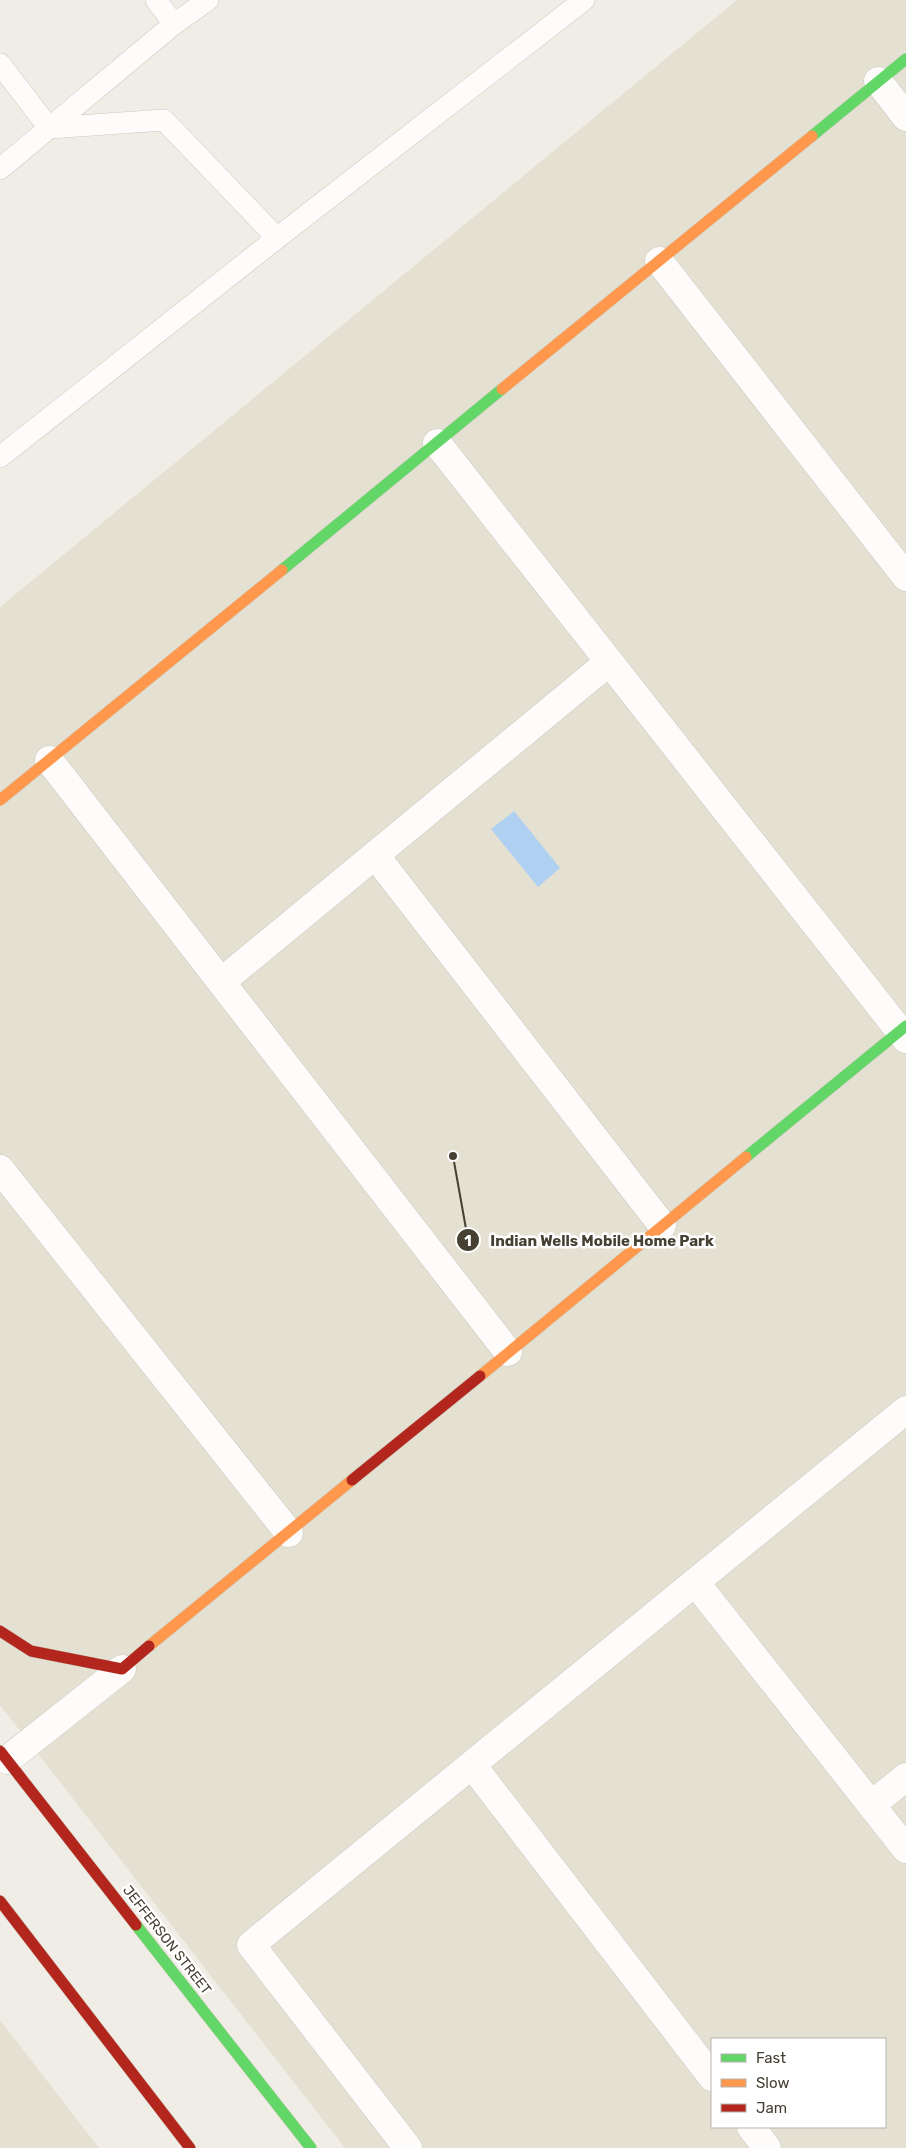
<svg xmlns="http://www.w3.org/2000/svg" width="906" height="2148" viewBox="0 0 906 2148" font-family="Rubik,sans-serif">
  <rect width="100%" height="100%" fill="#efede5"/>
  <path fill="#e4e1d2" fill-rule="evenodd" d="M737 0H906V2148H345L0 1705V607ZM712 2039H885V2127H712Z
    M0 2020 99 2148H0Z"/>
  <path fill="#b0d0f2" d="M514 811 560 868 538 887 491 829Z"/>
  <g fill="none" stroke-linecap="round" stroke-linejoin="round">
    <g stroke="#cbc9c1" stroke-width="22">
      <path id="lane" d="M156 0 174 24
        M0 64 49 128 164 120 277 238
        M0 169 174 24 208 0
        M0 457 277 238 584 0"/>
    </g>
    <g stroke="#cbc9c1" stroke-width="29">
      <path id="street" d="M878 81 906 117
        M659 261 906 577
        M437 443 906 1039
        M49 760 508 1352
        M375 855 662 1225
        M221 982 609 662
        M0 1169 289 1533
        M695 1582 906 1849
        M7 1760 122 1669
        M472 1765 712 2077
        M871 1805 906 1777
        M751 2127 767 2148
        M408 2148 251 1945 906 1410"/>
    </g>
    <g stroke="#cfccbb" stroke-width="12">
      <path id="fast" d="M812 136 906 59
        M282 570 502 389
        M746 1157 906 1026
        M136 1925 311 2148"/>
    </g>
    <g stroke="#cfccbb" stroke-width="12">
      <path id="slow" d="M502 389 812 136
        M0 800 282 570
        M480 1376 746 1157
        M149 1646 352 1480"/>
    </g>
    <g stroke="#cfccbb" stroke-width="12">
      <path id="jam" d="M352 1480 480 1376
        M0 1631 31 1651 122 1669 149 1646
        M0 1751 136 1925
        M0 1901 190 2148"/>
    </g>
    <use href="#lane" stroke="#fdfcfb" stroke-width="21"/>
    <use href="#street" stroke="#fdfcfb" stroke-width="28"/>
    <use href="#fast" stroke="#63d668" stroke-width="11"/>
    <use href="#slow" stroke="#ff974d" stroke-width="11"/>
    <use href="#jam" stroke="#b3261e" stroke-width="11"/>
  </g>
  <g text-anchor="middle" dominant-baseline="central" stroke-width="5" stroke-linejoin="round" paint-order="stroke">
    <g font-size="14" fill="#454032" stroke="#fff">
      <text transform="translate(167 1940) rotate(52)">JEFFERSON STREET</text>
    </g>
  </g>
  <path fill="none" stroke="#454032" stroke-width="2" d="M453 1156L468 1240"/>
  <g fill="#454032" stroke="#fff" stroke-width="2">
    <circle cx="453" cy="1156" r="5"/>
    <circle cx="468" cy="1240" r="12"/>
  </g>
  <g font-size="15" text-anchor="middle" font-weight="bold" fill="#fff">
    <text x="468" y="1246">1</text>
  </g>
  <g font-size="15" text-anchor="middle" font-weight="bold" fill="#454032" stroke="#fff" stroke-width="5" stroke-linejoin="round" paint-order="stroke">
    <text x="602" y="1246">Indian Wells Mobile Home Park</text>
  </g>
  <rect x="711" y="2038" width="175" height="90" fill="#ffffff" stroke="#b5b3ad"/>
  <rect x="721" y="2054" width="25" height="8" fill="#63d668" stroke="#b5b3ad"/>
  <text x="756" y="2063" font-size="15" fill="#454032">Fast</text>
  <rect x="721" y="2079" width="25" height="8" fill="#ff974d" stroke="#b5b3ad"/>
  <text x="756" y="2088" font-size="15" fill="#454032">Slow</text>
  <rect x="721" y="2104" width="25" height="8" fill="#b3261e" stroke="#b5b3ad"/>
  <text x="756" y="2113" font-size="15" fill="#454032">Jam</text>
</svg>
